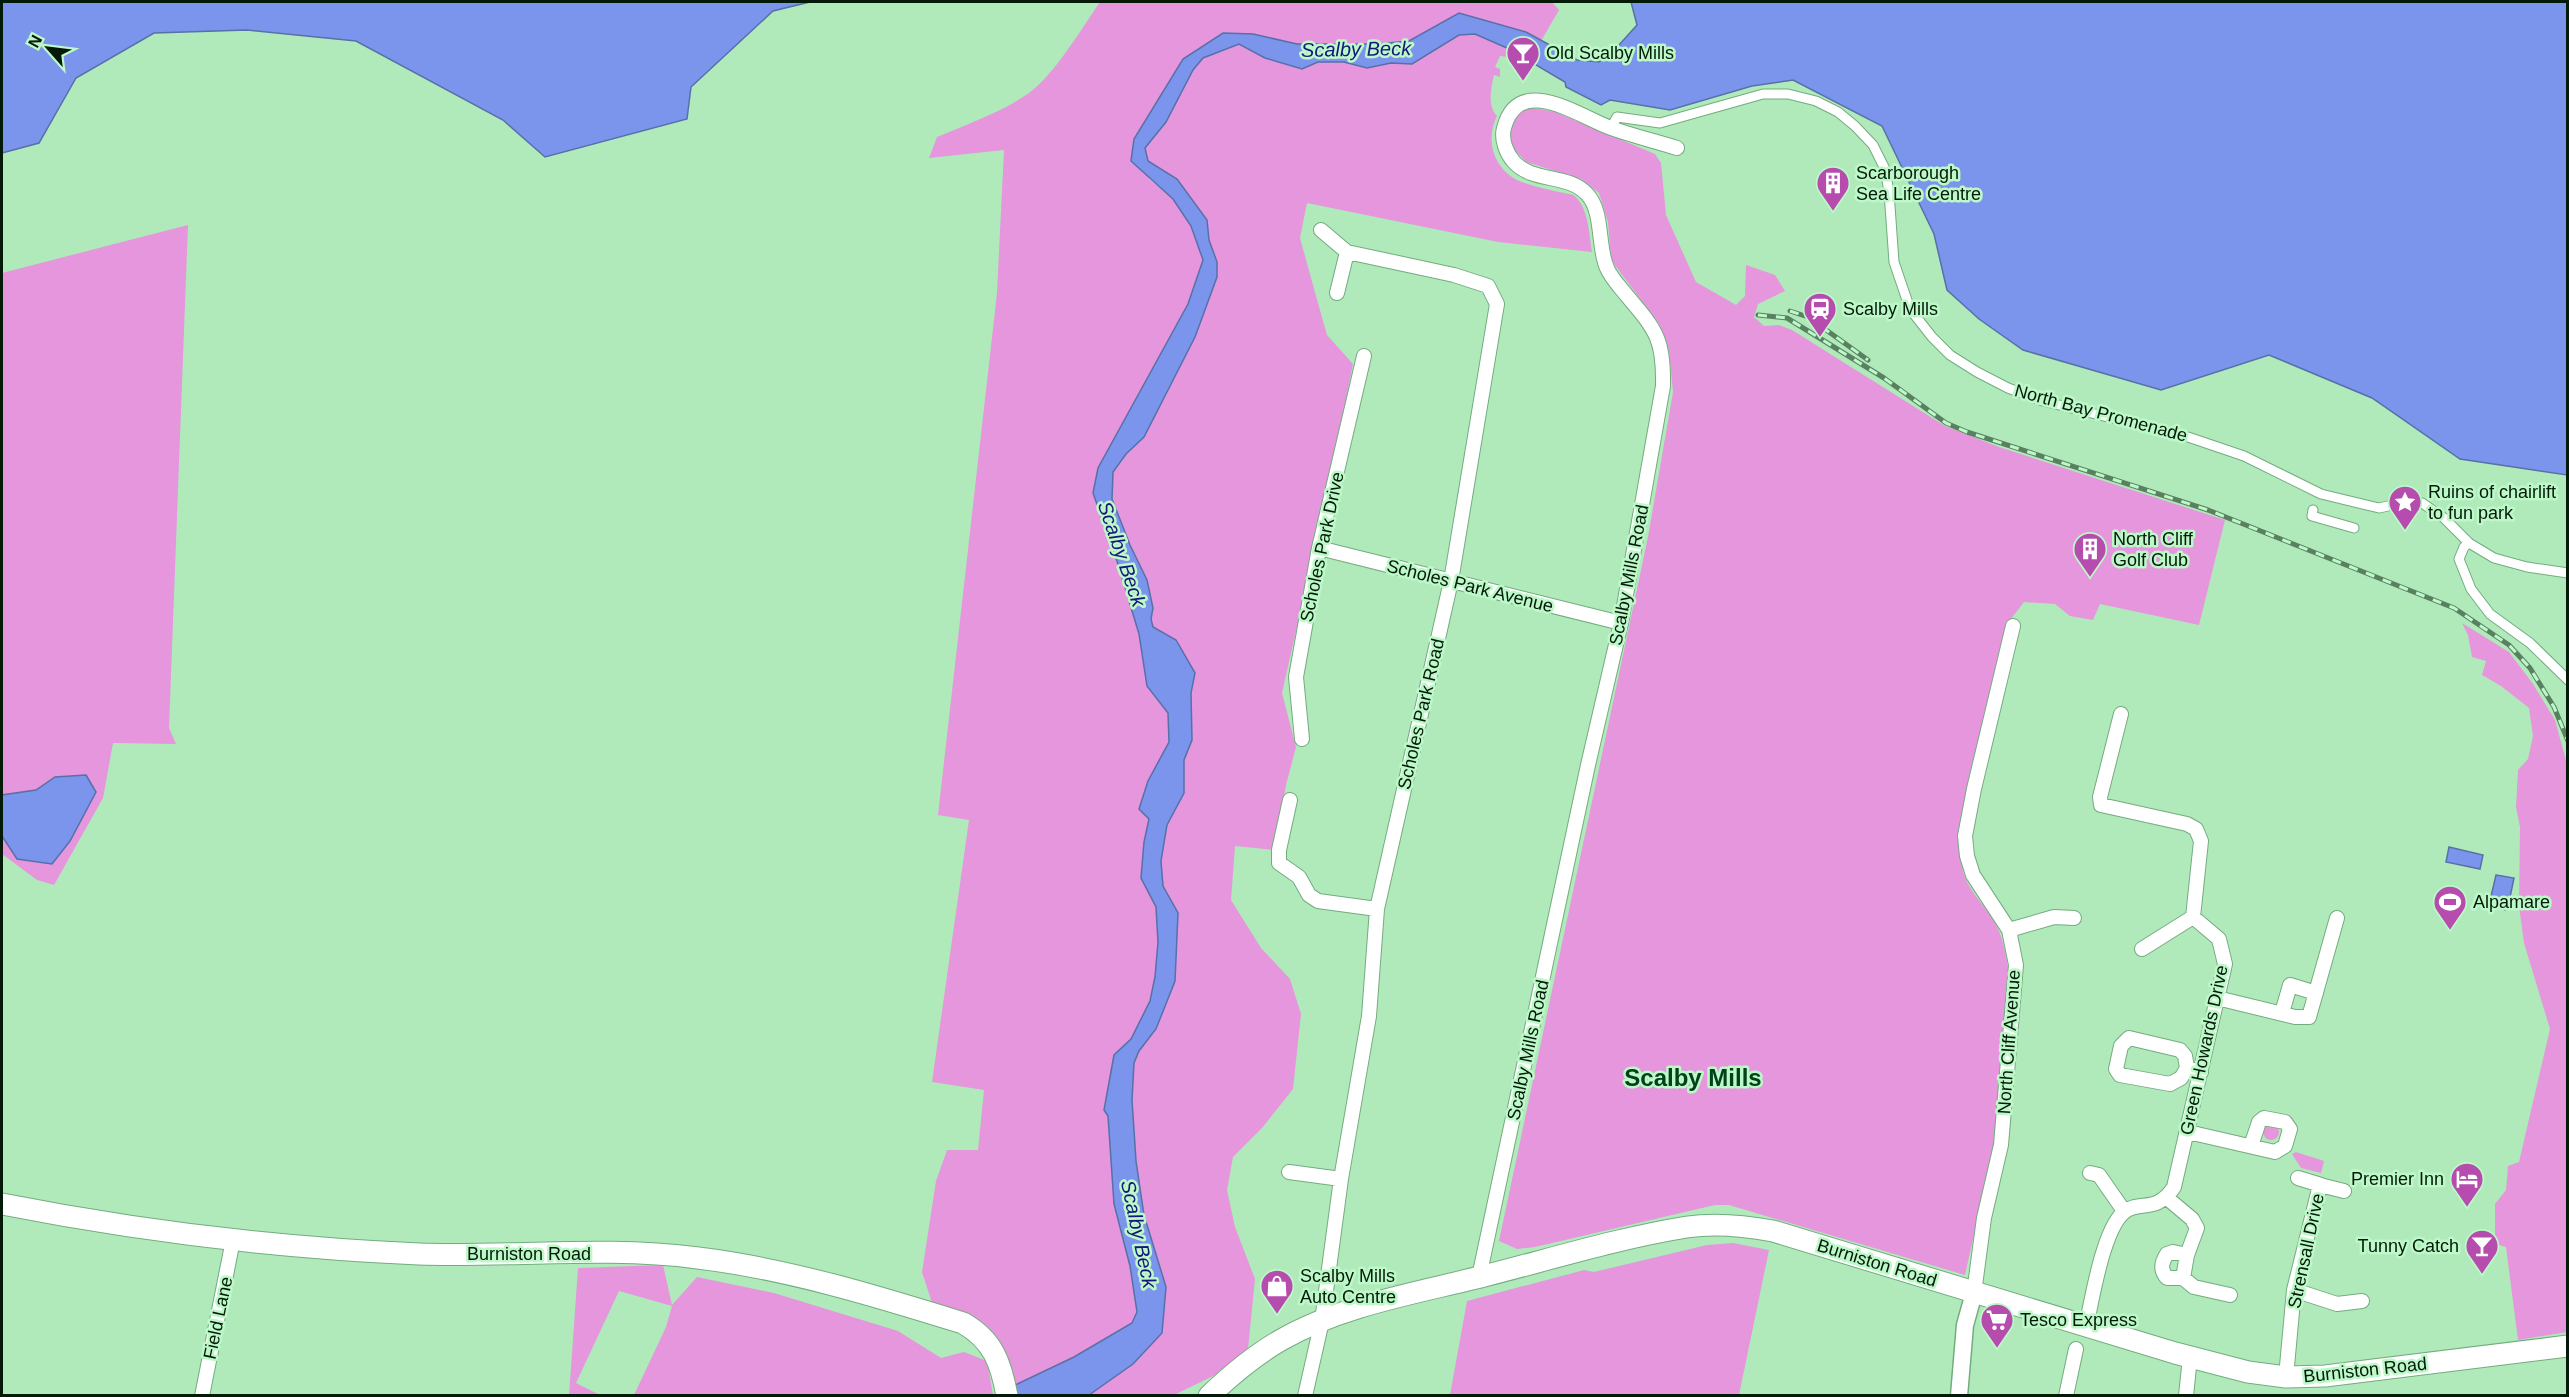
<svg xmlns="http://www.w3.org/2000/svg" width="2569" height="1397" viewBox="0 0 2569 1397" font-family="Helvetica,sans-serif">
  <rect width="100%" height="100%" fill="#b0eabb"/>
  <path fill="#e596dd" d="M1100 2H1552L1559 10 1541 41 1526 32 1459 13 1409 41 1378 44H1297L1253 34 1183 59 1134 139 1149 179 1173 199 1191 226 1203 260 1188 304 1098 468 1093 493 1117 561 1139 634 1147 686 1168 713 1169 742 1148 781 1149 819 1144 842 1141 878 1156 907 1158 942 1155 977 1150 1001 1131 1039 1114 1055 1104 1110 1108 1116 1114 1204 1130 1266 1137 1312 1133 1323 1074 1357 1009 1388 1006 1359 933 1306 922 1272 936 1181 947 1150H978L984 1090 932 1082 969 820 938 815 997 293 1004 150 929 158 937 137C967 124 1002 112 1029 93 1054 75 1082 28 1100 2Z
    M1475 34 1507 48 1508 57 1500 56 1495 67 1500 69V77L1494 75C1491 89 1487 105 1497 116 1484 141 1495 172 1522 182 1538 188 1556 191 1573 195 1589 206 1589 235 1592 252L1498 242 1307 203 1300 238 1316 296 1327 335 1353 364 1331 476 1282 693 1296 747 1286 785 1274 850 1235 846 1231 900 1261 948 1290 979 1301 1014 1293 1089 1262 1128 1233 1157 1227 1190 1235 1227 1255 1279 1248 1349 1215 1375 1174 1395 1085 1396 1133 1364 1166 1287 1144 1215 1136 1161 1132 1100 1134 1063 1139 1051 1156 1029 1175 981 1178 913 1163 886 1161 861 1167 825 1184 793V760L1192 740 1191 693 1195 674 1176 640 1153 628 1151 619 1153 608 1147 580 1130 545 1112 499 1113 471 1126 454 1144 437 1195 337 1217 277V262L1209 240 1207 220 1177 179 1148 161 1145 147 1166 122 1193 70 1203 58 1239 44 1265 58 1302 69 1318 62H1344L1367 68 1391 63 1412 64 1459 35Z
    M1529 107 1555 112 1655 154 1661 163 1666 215 1696 282 1736 305 1745 296 1746 265 1775 275 1785 291 1758 304 1754 317 1764 326 1779 325 1792 330 1945 426 1999 447 2225 520 2199 625 2100 604 2093 620 2070 616 2055 604 2024 602 2007 624 1960 824C1959 839 1959 856 1963 871 1968 891 1985 905 1995 923 2003 937 2005 951 2008 968L1997 1132 1965 1275 1729 1205H1715L1535 1247 1517 1249 1499 1241 1648 537 1673 392 1669 351 1659 324 1611 260 1608 222 1599 193 1581 179 1526 162 1513 148 1510 135 1515 118Z
    M188 225 169 728 176 744 113 743 103 798 54 885 37 880 2 854V836L17 859 55 777 36 790 2 795V273Z
    M2462 623 2509 652 2533 684 2555 720 2567 764V1332L2518 1340 2506 1247 2495 1244V1204L2506 1190 2508 1166 2519 1162 2550 1029 2524 943 2519 906 2520 827 2516 807 2518 770 2528 759 2533 736 2529 708 2501 686 2482 675 2486 661 2472 657 2468 635Z
    M2263 1132a8 8 0 1 1 16 0a8 8 0 1 1-16 0Z
    M2296 1152 2324 1161 2321 1173 2301 1168 2292 1154Z
    M1733 1243 1769 1250 1739 1395H1450L1467 1301 1584 1270 1594 1272 1707 1245Z
    M663 1265 672 1305 697 1277 774 1293 898 1331 941 1358 964 1352 987 1361 993 1395H634L666 1327 672 1306 619 1291 576 1383 600 1395 569 1396 578 1268Z"/>
  <path fill="#7b95ec" stroke="#5770a8" stroke-width="1.5" d="M2 2H810L773 11 691 87 687 119 545 157 503 120 356 41 247 30 154 33 76 78 39 143 2 153Z
    M1631 2H2567V475L2460 459 2372 398 2269 355 2161 390 2023 350 1979 319 1947 290 1934 234 1882 126 1793 80 1752 86 1670 110 1610 100 1601 105 1566 87 1565 82 1507 48 1475 34 1459 35 1412 64 1391 63 1367 68 1344 62H1318L1302 69 1265 58 1239 44 1203 58 1193 70 1166 122 1145 148 1148 161 1177 179 1207 220 1209 240 1217 262V277L1195 337 1144 437 1126 454 1113 472 1112 499 1130 545 1147 580 1153 608 1151 619 1153 627 1176 640 1195 673 1191 693 1192 740 1184 760V793L1167 825 1161 861 1163 886 1178 913 1175 981 1156 1029 1139 1051 1134 1063 1132 1100 1136 1161 1144 1215 1166 1287 1162 1333 1133 1364 1089 1395H1010L1009 1388 1074 1357 1132 1323 1137 1312 1130 1266 1114 1204 1108 1116 1104 1110 1114 1055 1131 1039 1150 1001 1155 977 1158 942 1156 907 1141 878 1144 842 1149 819 1139 809 1148 781 1169 742 1168 713 1147 686 1139 634 1117 561 1093 493 1098 468 1188 304 1203 260 1191 226 1173 199 1131 161 1134 139 1183 59 1223 33 1253 34 1297 44H1378L1409 41 1459 13 1526 32 1577 60 1599 62 1619 45 1637 25Z
    M86 775 96 792 70 841 52 864 17 859 2 836V795L36 790 55 777Z
    M2449 847 2483 855 2480 869 2446 862Z
    M2496 875 2514 878 2508 907 2505 910 2494 907 2493 910 2488 909Z"/>
  <g fill="none" stroke-linecap="round" stroke-linejoin="round">
    <g stroke="#73ac7f" stroke-width="11">
      <path id="pedestrian" d="M1611 128 1617 117 1660 123 1763 94H1788L1816 101 1838 112 1855 126 1873 145 1885 169 1889 192 1894 262 1910 309 1932 337 1950 355 1977 372 2008 388 2043 401 2188 437 2244 456 2321 494 2379 508 2397 504 2422 503 2444 518 2469 543 2494 558 2527 567 2568 573
        M2313 510 2312 516 2354 528
        M2469 543 2464 547 2459 559 2471 589 2490 614 2530 643 2568 680"/>
    </g>
    <g stroke="#73ac7f" stroke-width="16">
      <path id="minor" d="M1337 293 1347 252
        M1319 548 1621 623
        M1302 739 1296 677 1319 548 1364 356
        M1290 800 1279 850V863L1299 877 1309 895 1318 901 1377 909
        M2009 930 2054 917 2074 918
        M2142 949 2193 917
        M2217 998 2295 1017H2309L2337 918
        M2282 1013 2290 985 2316 993
        M2187 1068 2185 1056 2180 1050 2129 1038 2121 1046 2116 1069 2120 1075 2170 1084 2181 1078 2187 1068 2201 1072
        M2188 1132 2275 1152 2285 1146 2290 1129 2285 1122 2264 1118 2259 1122 2251 1146
        M1289 1172 1341 1179
        M2090 1173 2099 1175 2124 1211
        M2298 1178 2321 1185
        M2167 1198 2192 1219 2197 1228 2187 1255 2183 1278H2167C2160 1270 2161 1263 2167 1254L2173 1252 2187 1255
        M1479 1277 1588 765 1621 623 1663 386C1664 341 1657 331 1628 297 1621 288 1611 278 1607 268 1597 246 1604 212 1587 194 1567 173 1533 183 1514 162 1506 153 1501 139 1504 128 1519 72 1580 117 1611 128 1633 136 1655 141 1677 148
        M2183 1278 2194 1287 2230 1295
        M2294 1290 2337 1304 2362 1301
        M1974 1293 1984 1218 2001 1145 2016 965 2009 930 1973 875 1967 856 1965 836 1974 789 2013 626
        M2086 1327C2092 1299 2103 1231 2123 1213 2138 1199 2156 1215 2174 1187L2225 964 2219 939 2193 917 2201 841 2196 829 2187 824 2101 805 2100 797 2121 714
        M2286 1377 2294 1290 2320 1185 2344 1191
        M202 1396 233 1240
        M1305 1396 1322 1321 1341 1179 1369 1016 1377 909 1451 581 1497 304 1488 286 1454 275 1347 252 1321 230
        M2066 1396 2076 1349
        M2186 1396 2190 1357"/>
    </g>
    <g stroke="#73ac7f" stroke-width="19">
      <path id="tertiary" d="M1959 1396 1965 1325 1974 1293"/>
    </g>
    <g stroke="#73ac7f" stroke-width="23">
      <path id="primary" d="M2 1204C139 1231 279 1248 419 1254 511 1257 605 1246 698 1258 788 1269 876 1296 963 1323 993 1340 1001 1363 1007 1396
        M1209 1396C1231 1375 1255 1355 1281 1340 1342 1305 1417 1293 1484 1276 1551 1259 1619 1238 1687 1227 1715 1223 1746 1226 1773 1231L2175 1353 2248 1372 2286 1377 2325 1376 2568 1346"/>
    </g>
    <use href="#pedestrian" stroke="#fff" stroke-width="9"/>
    <use href="#minor" stroke="#fff" stroke-width="14"/>
    <use href="#tertiary" stroke="#fff" stroke-width="16"/>
    <use href="#primary" stroke="#fff" stroke-width="21"/>
    <g stroke="#598161" stroke-width="5">
      <path id="rail" d="M1790 311 1808 317 1868 360
        M1758 315 1787 318 1884 378 1946 423 1967 432 2208 510 2454 608 2509 645 2530 668 2554 707 2568 741"/>
    </g>
    <use href="#rail" stroke="#bdf8c8" stroke-width="3" stroke-dasharray="9" stroke-linecap="butt"/>
  </g>
  <defs>
    <g id="bar-pin" transform="scale(1.725)"><path d="M0 17L-7.5 6A9.5 9.5 0 1 1 7.5 6Z" fill="#b54cae" stroke="#bdf8c8"/><path d="M-6-5H6L.8 .8V4.5H3.5V6h-7V4.5H-.8V.8Z" fill="#fff"/></g>
    <g id="building-pin" transform="scale(1.725)"><path d="M0 17L-7.5 6A9.5 9.5 0 1 1 7.5 6Z" fill="#b54cae" stroke="#bdf8c8"/><path d="M-4-6H4V6H1V3H-1V6H-4ZM-2.5-4.3h1.7v1.8h-1.7ZM.8-4.3h1.7v1.8H.8ZM-2.5-1h1.7V.8h-1.7ZM.8-1h1.7V.8H.8Z" fill="#fff"/></g>
    <g id="station-pin" transform="scale(1.725)"><path d="M0 17L-7.5 6A9.5 9.5 0 1 1 7.5 6Z" fill="#b54cae" stroke="#bdf8c8"/><path d="M-3-6H3Q5-6 5-4V2Q5 4 3 4L4.5 6H3L1.5 4h-3L-3 6H-4.5L-3 4Q-5 4-5 2V-4Q-5-6-3-6ZM-3.5-4v3h7v-3ZM-3.5 1v1.5H-2V1ZM2 1v1.5H3.5V1Z" fill="#fff"/></g>
    <g id="sight-pin" transform="scale(1.725)"><path d="M0 17L-7.5 6A9.5 9.5 0 1 1 7.5 6Z" fill="#b54cae" stroke="#bdf8c8"/><path d="M0-6L1.8-2.2L6-1.7L2.9 1.2L3.7 5.4L0 3.3L-3.7 5.4L-2.9 1.2L-6-1.7L-1.8-2.2Z" fill="#fff"/></g>
    <g id="stadium-pin" transform="scale(1.725)"><path d="M0 17L-7.5 6A9.5 9.5 0 1 1 7.5 6Z" fill="#b54cae" stroke="#bdf8c8"/><path d="M0-5a6.5 5 0 1 0 0 10a6.5 5 0 1 0 0-10ZM-3.5-1.8h7v3.6h-7Z" fill="#fff"/></g>
    <g id="hotel-pin" transform="scale(1.725)"><path d="M0 17L-7.5 6A9.5 9.5 0 1 1 7.5 6Z" fill="#b54cae" stroke="#bdf8c8"/><path d="M-6-4.5h1.5V1H6V5H4.5V3h-9V5H-6ZM-4 0a1.8 1.8 0 1 1 3.6 0ZM.5 0V-2.5h3Q6-2.5 6 0Z" fill="#fff"/></g>
    <g id="shop-pin" transform="scale(1.725)"><path d="M0 17L-7.5 6A9.5 9.5 0 1 1 7.5 6Z" fill="#b54cae" stroke="#bdf8c8"/><path d="M-5-2.5h2.3a2.7 3.5 0 0 1 5.4 0H5L5.5 6h-11ZM-1.5-2.5h3a1.5 2.3 0 0 0-3 0Z" fill="#fff"/></g>
    <g id="supermarket-pin" transform="scale(1.725)"><path d="M0 17L-7.5 6A9.5 9.5 0 1 1 7.5 6Z" fill="#b54cae" stroke="#bdf8c8"/><path d="M-6-5.5h2.5l.6 2H6L4.5 2H-2.5L-4.4-4H-6ZM-1.5 3.2a1.3 1.3 0 1 0 .1 0ZM3 3.2a1.3 1.3 0 1 0 .1 0Z" fill="#fff"/></g>
  </defs>
  <g fill-rule="evenodd">
    <use href="#bar-pin" x="1523" y="53"/>
    <use href="#building-pin" x="1833" y="183"/>
    <use href="#station-pin" x="1820" y="309"/>
    <use href="#sight-pin" x="2405" y="502"/>
    <use href="#building-pin" x="2090" y="549"/>
    <use href="#stadium-pin" x="2450" y="902"/>
    <use href="#hotel-pin" x="2467" y="1179"/>
    <use href="#bar-pin" x="2482" y="1246"/>
    <use href="#shop-pin" x="1277" y="1286"/>
    <use href="#supermarket-pin" x="1997" y="1320"/>
  </g>
  <g text-anchor="middle" dominant-baseline="central" stroke-width="5" stroke-linejoin="round" paint-order="stroke">
    <g font-size="18" fill="#041a09" stroke="#bdf8c8" text-anchor="start">
      <text x="1546" y="53">Old Scalby Mills</text>
      <text x="1856" y="173">Scarborough<tspan x="1856" dy="21">Sea Life Centre</tspan></text>
      <text x="1843" y="309">Scalby Mills</text>
      <text x="2428" y="492">Ruins of chairlift<tspan x="2428" dy="21">to fun park</tspan></text>
      <text x="2113" y="539">North Cliff<tspan x="2113" dy="21">Golf Club</tspan></text>
      <text x="2473" y="902">Alpamare</text>
      <text x="2444" y="1179" text-anchor="end">Premier Inn</text>
      <text x="2459" y="1246" text-anchor="end">Tunny Catch</text>
      <text x="1300" y="1276">Scalby Mills<tspan x="1300" dy="21">Auto Centre</tspan></text>
      <text x="2020" y="1320">Tesco Express</text>
    </g>
    <g font-size="18" fill="#041a09" stroke="#bdf8c8">
      <text transform="translate(2101 413) rotate(15)">North Bay Promenade</text>
      <text transform="translate(1322 547) rotate(-78)">Scholes Park Drive</text>
      <text transform="translate(1629 575) rotate(-79)">Scalby Mills Road</text>
      <text transform="translate(1470 586) rotate(14)">Scholes Park Avenue</text>
      <text transform="translate(1421 714) rotate(-77)">Scholes Park Road</text>
      <text transform="translate(2009 1042) rotate(-86)">North Cliff Avenue</text>
      <text transform="translate(1528 1050) rotate(-78)">Scalby Mills Road</text>
      <text transform="translate(2204 1050) rotate(-78)">Green Howards Drive</text>
      <text transform="translate(2306 1251) rotate(-78)">Strensall Drive</text>
      <text x="529" y="1254">Burniston Road</text>
      <text transform="translate(1877 1263) rotate(17)">Burniston Road</text>
      <text transform="translate(218 1318) rotate(-78)">Field Lane</text>
      <text transform="translate(2365 1370) rotate(-6)">Burniston Road</text>
    </g>
    <g font-size="20" font-style="italic" fill="#15177b" stroke="#bdf8c8">
      <text transform="translate(1356 49) rotate(-1)">Scalby Beck</text>
      <text transform="translate(1122 554) rotate(71)">Scalby Beck</text>
      <text transform="translate(1139 1234) rotate(78)">Scalby Beck</text>
    </g>
    <g font-size="24" font-weight="bold" fill="#02411a" stroke="#bdf8c8">
      <text x="1693" y="1077">Scalby Mills</text>
    </g>
  </g>
  <rect width="2569" height="1397" fill="none" stroke="#041a09" stroke-width="6"/>
  <g transform="translate(48 48) rotate(298)" stroke="#bdf8c8" stroke-width="4.5" paint-order="stroke">
  <path d="M0-4.5L10 22L0 15L-10 22Z" fill="#041a09"/>
  <text y="-9" font-size="16" font-weight="bold" text-anchor="middle" fill="#041a09">N</text>
  </g>
</svg>
